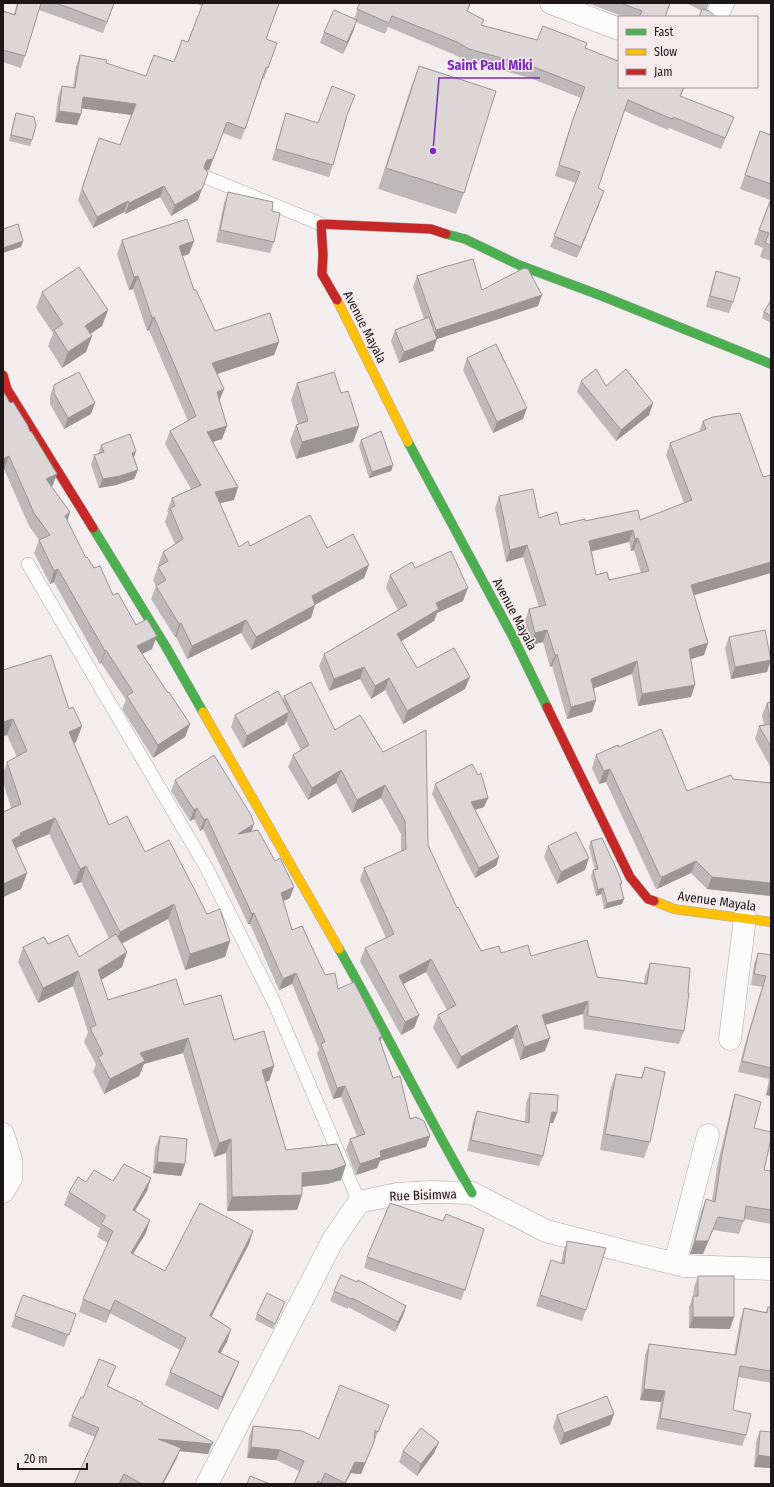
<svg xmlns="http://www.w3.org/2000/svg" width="774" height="1487" viewBox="0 0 774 1487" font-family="'Fira Sans Condensed',sans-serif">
  <rect width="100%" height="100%" fill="#f4edee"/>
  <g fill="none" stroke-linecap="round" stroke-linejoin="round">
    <g stroke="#aba6a6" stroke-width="14">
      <path id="lane" d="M208 178 321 224
        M28 564 206 867 273 1000 330 1133 359 1202"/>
    </g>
    <g stroke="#aba6a6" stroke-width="23">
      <path id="street" d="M551 3 619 29
        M716 17 723 3
        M730 1039 745 918
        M3 1134 11 1159V1179L3 1192
        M675 1263 708 1135
        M207 1484 333 1240 359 1202 397 1194 430 1192 472 1193 546 1231 620 1250 684 1266 771 1269"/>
    </g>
    <g stroke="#aba6a6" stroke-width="10">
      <path id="fast" d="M446 234 465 239 519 265 602 296 771 364
        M408 442 514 639 547 707
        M93 528 166 647 203 712
        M339 949C385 1029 425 1113 472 1193"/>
    </g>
    <g stroke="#aba6a6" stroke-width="10">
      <path id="slow" d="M337 300 408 442
        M203 712 339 949
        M654 901 674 909 771 922"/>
    </g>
    <g stroke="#aba6a6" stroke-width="10">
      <path id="jam" d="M337 300 322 274 323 255 321 224 431 229 446 234
        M3 375 7 389 93 528
        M547 707 630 877 648 899 654 901"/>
    </g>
    <use href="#lane" stroke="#fdfcfc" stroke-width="13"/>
    <use href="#street" stroke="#fdfcfc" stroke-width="22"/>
    <use href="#fast" stroke="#4caf50" stroke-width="9"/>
    <use href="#slow" stroke="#ffc107" stroke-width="9"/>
    <use href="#jam" stroke="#c62828" stroke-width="9"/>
  </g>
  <path fill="#bdb8b9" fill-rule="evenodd" d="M17 3H114L103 33 39 10 25 56 21 68 3 62V11L14 14Z
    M195 3H279L266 39 277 43 264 79 263 78 241 140 223 133 209 170 206 171 198 200 171 216 160 197 125 214 124 212 93 228 78 200 95 149 99 138 120 145 131 115 82 108 81 114 77 125 55 122 58 97 62 86 73 87 76 66 80 55 146 76 174 62 188 42 202 6Z
    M360 3H471L468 11 482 25 537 40 585 48 619 87H685L681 96 730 128 721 149 669 128 668 130 624 111 598 188 600 202 577 258 550 247 576 183 555 176 568 133 581 98 530 78 465 60 453 54 388 27 385 34 356 22 353 32 343 54 320 43 324 32 354 19Z
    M588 3H670L665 17H624Z
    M686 3H709L706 10 702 11Z
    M419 66 464 193 456 214 378 189 411 87Z
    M16 113 32 140 30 146 9 141 14 119Z
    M286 113 318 123 347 117 333 165 329 177 272 160 282 125Z
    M760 131 771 135V261L760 257 763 248 754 244 770 200 740 189Z
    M228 192 272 211 274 242 270 253 216 242 224 203Z
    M122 240 194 241 189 254 182 256 194 290 215 331 279 342 274 355 217 374 219 401 227 426 222 439 213 442 238 487 234 500 220 503 239 547 250 546 327 548 364 578 315 605 311 618 251 650 241 633 187 659 176 637H175L151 599 156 586 153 580 158 567H159L158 565 163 552 175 544 165 522 168 513 167 511 172 498 191 489 165 444 170 431 188 421 149 330 147 331 133 289 129 290 117 254Z
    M716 271 733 302 729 313 706 307 712 283Z
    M417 276 482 290 538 306 437 339 433 351 399 363 391 341 395 330 424 319 413 287Z
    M42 292 108 310 102 326 90 334 92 336 86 352 62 368 48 346 53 333 36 308Z
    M771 300V323L762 318 764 312Z
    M467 358 523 419 493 433 463 370Z
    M581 381 606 386 653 403 649 415 616 441 577 392Z
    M297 383 341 393 359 426 353 442 296 459 290 441 296 425 298 424 291 400Z
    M54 385 91 414 64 429 50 404V397Z
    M3 391 10 403 57 474 52 487 70 512 67 521 86 558 113 595 136 625 152 649 142 654 168 693 190 724 185 737 153 758 122 709 126 700 101 663 100 664 54 582 50 584 34 553 39 540 29 526 4 469 3 470Z
    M703 421 771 573 694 595 708 643 704 655 691 659V697L638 706 632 674 594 688 596 700 592 712 567 719 552 666 550 667 543 642 531 645 529 642 525 621 529 609 539 607 523 557 506 562 495 508 499 496 539 518 560 525 585 521 640 520 684 503 666 455 670 443 699 432ZM629 542 631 551 634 550 641 573 609 580 596 575 592 551Z
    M361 440 393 465 391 471 369 478 359 446Z
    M101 445 134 458 138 470 134 479 116 485 99 488 91 465 94 455 98 454Z
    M415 568 463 601 437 613 434 621 401 641 417 668 465 689 403 724 385 690 371 699 360 679 329 691 319 666 324 654 398 610 386 588 390 575Z
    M729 637 767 672 731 679 725 648Z
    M51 655 69 709 73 707 82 726 76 742 74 743 109 825 127 816 145 852 169 840 207 914 220 909 230 941 225 957 185 970 168 919 122 944 127 952 122 967 101 979 108 1000 176 979 184 1005 221 995 234 1040 264 1031 274 1066 269 1081H266L286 1150 337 1144 346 1165 341 1180 327 1184 302 1187V1195L297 1210 227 1211 226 1153 214 1157 183 1053 144 1064 139 1076 104 1094 93 1072 96 1064 84 1042 88 1032 73 986 38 1003 18 962 23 947 44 937 48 944 68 935 79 957 109 938 81 882 74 885 49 834 16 848 27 873 21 889 3 897V812L11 808 3 782V774L7 762 17 757 7 735 3 736V670Z
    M284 696 335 730 360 715 428 845 457 908 481 951 531 956 597 977 644 983 645 976 650 963 684 1031 679 1044 584 1029 583 1014 545 1025V1051L520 1060 513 1038 457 1069 433 1028 438 1015 447 1010 426 972 403 984 419 1015 414 1028 401 1035 360 961 365 948 386 938 360 880 364 868 401 852V834L381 798 352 813 336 783 308 800 288 767 293 755 301 750 286 721 285 724 243 748 231 727 235 715 283 700Z
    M771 702V768L755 739 759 726 764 725 762 715 767 703Z
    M619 747 687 791 733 779 771 783V896L707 889 691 873 657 889H656L606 782 599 784 592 768 596 755Z
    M175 780 252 831 290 898 283 901 292 930 325 975 338 989 380 1042 393 1078 410 1119 430 1136 426 1147 380 1161 377 1168 356 1175 346 1150 350 1139 357 1136 341 1097 333 1099 317 1054 319 1049 292 984 279 990 250 924H248L203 829 200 831 194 819 190 821 171 791Z
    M435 784 488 798 484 807 475 810 499 857 496 866 475 878 432 794Z
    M591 841 622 883 620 887 624 899 622 904 604 909 601 894 596 896 591 876 593 870H595L589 847Z
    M548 846 585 870 557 884 544 857Z
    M758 953 771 955V1096L766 1095 769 1079 738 1072 745 1044 762 987 751 985 754 964Z
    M645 1067 650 1142 644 1158 600 1150 610 1090 616 1074 641 1078Z
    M530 1093 557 1113 553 1123H550L543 1156 539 1166 467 1151 473 1122 477 1111 525 1122 526 1103Z
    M735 1094 754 1128 764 1170 771 1171V1224L744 1219 739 1234 713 1230 703 1254H690L701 1212 706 1199 712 1201 717 1167 731 1107Z
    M160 1136 185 1164 181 1176 153 1173 155 1148Z
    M113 1181 147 1191 135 1211 146 1233 133 1254 165 1271 253 1231 249 1244 211 1317 227 1342 220 1353 239 1362 234 1374 218 1410 165 1385 170 1372 180 1350 110 1313 106 1323 79 1312 83 1299 108 1243 97 1237 100 1228 64 1205 69 1192 86 1182Z
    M567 1241 586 1310 582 1321 536 1306 551 1260 561 1264 563 1253Z
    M367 1257 465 1290 461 1300 364 1268Z
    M698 1276 730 1329 689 1328V1307L693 1296 694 1287Z
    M334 1291 406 1306 403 1316 395 1332 348 1307V1309L330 1301Z
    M23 1295 76 1314 64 1347 11 1327Z
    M283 1307 273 1329 255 1320 257 1314Z
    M768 1307H771V1383L738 1377 733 1410 746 1435 742 1446 656 1429 661 1402 640 1400 645 1355 649 1344 734 1355 740 1320 744 1308 766 1312Z
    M116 1366 108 1386 142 1404 210 1452 208 1454 179 1451 177 1458 163 1484H74L95 1437 68 1426 72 1416 83 1398Z
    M389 1405 361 1474 351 1473 345 1484H294L299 1471 276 1460 247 1458 249 1437 253 1426 319 1439Z
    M614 1414 610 1425 560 1445 553 1427 557 1415Z
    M760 1431 771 1432V1468L754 1467 756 1442Z
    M439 1442 434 1453 417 1476 399 1462 403 1451Z"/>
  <path fill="#9a9696" d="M357 20 353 32 343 54 347 42Z
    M83 97 136 104 132 115 79 108Z
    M59 111 81 114 77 125 55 122Z
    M227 122 209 170 203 171 205 164Z
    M208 173 198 200 171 216 175 205Z
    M164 186 160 197 125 214 129 203Z
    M604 191 600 202 577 258 581 247Z
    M128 201 124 212 93 228 97 217Z
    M23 241 21 247 3 253V248Z
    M194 241 189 254 174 259 179 246Z
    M138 276 133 289 129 290 134 277Z
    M542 295 538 306 437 339 433 351 399 363 404 352 432 341 436 330Z
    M108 310 102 326 79 342 85 326Z
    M154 317 149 330 147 331 152 318Z
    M92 336 86 352 62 368 68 352Z
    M279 342 274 355 208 377 212 363Z
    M224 389 219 402 217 392Z
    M95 403 91 414 64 429 68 418Z
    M653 403 649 415 616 441 621 430Z
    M527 408 523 419 493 433 497 422Z
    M227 426 222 439 202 445 207 432Z
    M359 426 353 442 296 459 302 442Z
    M136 451 133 461 132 453Z
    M9 456 4 469 3 470V459Z
    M393 465 391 471 369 478 372 472Z
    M138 470 134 479 116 485 99 488 103 479Z
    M57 474 52 487 41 492 46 479Z
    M238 487 234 500 211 505 215 492Z
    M70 512 66 525 65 516Z
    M633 530 629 542 585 553 589 541Z
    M638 538 634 550 631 551 635 539Z
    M527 545 523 557 506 562 510 550Z
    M771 562V573L687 597 691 585Z
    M369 565 364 578 307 609 312 596Z
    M58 569 54 582 50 584 54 571Z
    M468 588 463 601 437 613 434 621 392 647 397 634 436 603Z
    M315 605 311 618 251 650 256 637Z
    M246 620 241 633 187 659 192 646Z
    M181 623 176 637H175L179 624Z
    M547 630 543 642 531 645 535 633Z
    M157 636 152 649 132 659 137 646Z
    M708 643 704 655 684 661 689 649Z
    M106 650 101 663 100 664 105 651Z
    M557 654 552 666 550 667 555 655Z
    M771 660 767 672 731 679 735 667Z
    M637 661 632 674 587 691 591 679Z
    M364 667 360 679 329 691 334 679Z
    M470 677 465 689 403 724 407 711Z
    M389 678 385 690 371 699 375 686Z
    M695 685 691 697 638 706 642 694Z
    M596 700 592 712 567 719 571 707Z
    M289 712 285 724 243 748 247 736Z
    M13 719 7 735 3 736V722Z
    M190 724 185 737 153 758 158 745Z
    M82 726 76 742 63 748 69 732Z
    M610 769 606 782 599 784 604 771Z
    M341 770 336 783 308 800 312 788Z
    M385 785 381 798 352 813 357 800Z
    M488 798 484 807 468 812 471 802Z
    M197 808 194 819 190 821 194 810Z
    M55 818 49 834 16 848 15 851 12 840 20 833Z
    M207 818 203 829 200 831 204 820Z
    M254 824 250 835 238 834Z
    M499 857 496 866 475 878 479 868Z
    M589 858 585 870 557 884 561 872Z
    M696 861 691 873 657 889 662 877Z
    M86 866 81 882 74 885 80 869Z
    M27 873 21 889 3 897V884Z
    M712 877 771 883V896L707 889Z
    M294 887 290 898 277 904 281 893Z
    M603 888 601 894 596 896 598 890Z
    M624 899 622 904 604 909 607 903Z
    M174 904 168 919 114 947 120 932Z
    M254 913 250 924H248L252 914Z
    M230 941 225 957 185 970 190 954Z
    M127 952 122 967 93 985 98 970Z
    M431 959 426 972 394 989 399 976Z
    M78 971 73 986 38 1003 43 988Z
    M296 973 292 984 279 990 283 979Z
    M588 1001 583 1014 537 1027 542 1015Z
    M419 1015 414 1028 401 1035 405 1022Z
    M517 1025 513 1038 457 1069 461 1057Z
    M382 1036 379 1047V1038Z
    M188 1038 183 1053 144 1064 139 1076 104 1094 110 1079 140 1053Z
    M550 1038 545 1051 520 1060 524 1047Z
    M274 1066 269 1081 257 1084 262 1070Z
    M770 1084H771V1096L766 1095Z
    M345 1086 341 1097 333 1099 337 1088Z
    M552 1112 557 1113 553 1123H549Z
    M430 1136 426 1147 380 1161 377 1168 356 1175 360 1164 380 1151Z
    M231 1139 226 1153 214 1157 219 1143Z
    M157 1162 185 1164 181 1176 153 1173Z
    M346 1165 341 1180 327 1184 297 1187 302 1173Z
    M151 1178 147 1191 128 1222 133 1210Z
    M302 1195 297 1210 227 1211 232 1197Z
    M718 1217 703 1254H690L695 1241Z
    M150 1220 146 1233 126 1265 131 1253Z
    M253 1231 249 1244 205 1329 210 1316Z
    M115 1300 110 1313 106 1323 110 1311Z
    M406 1306 403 1316 395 1332 398 1322Z
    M693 1317H734L730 1329 689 1328Z
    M231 1329 227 1342 214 1364 218 1352Z
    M239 1362 234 1374 218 1410 222 1397Z
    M644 1389 665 1391 661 1402 640 1400Z
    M614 1414 610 1425 560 1445 564 1433Z
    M158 1439 213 1442 208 1454 179 1451 177 1458 163 1484H162Z
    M374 1442 361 1474 351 1473 345 1484H344L355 1462Z
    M439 1442 434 1453 417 1476 421 1464Z
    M251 1447 280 1450 276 1460 247 1458Z
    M758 1455 771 1457V1468L754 1467Z"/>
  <path fill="#dcd6d7" stroke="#9a9696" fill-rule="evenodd" d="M18 3H41L25 56 3 50V11L15 15Z
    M56 3H114L107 22Z
    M203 3H279L266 39 277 43 268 68 266 67 245 129 227 122 213 159 207 160 205 164 204 168 208 173 202 189 175 205 164 186 129 203 128 201 97 217 82 189 99 138 120 145 136 104 83 97 81 114 59 111 62 86 75 88 80 55 107 60 106 63 146 76 154 55 174 62 182 40 188 42Z
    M360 3H470L467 11 484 20 481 25 537 40 543 26 587 43 585 48 618 61 619 60V87H684L680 96 734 117 725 138 673 117 672 119 628 100 598 188 604 191 581 247 554 236 580 172 559 165 572 122 585 87 534 67 469 49 457 42 392 16 389 23 357 9Z
    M621 3H670L665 17H639L642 11Z
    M702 9 709 11 716 17H699Z
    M334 10 357 20 347 42 324 32Z
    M419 66 496 91 464 193 386 168Z
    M332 86 355 95 347 115 333 165 276 149 286 113 318 123Z
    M16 113 34 117 36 125 32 140 11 135Z
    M760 131 771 135V184L745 175Z
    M228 192 273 202 272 211 280 213 274 242 220 230Z
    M771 199V245L765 243 769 233 759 230Z
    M187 219 194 241 179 246 194 290H196L215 331 270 313 279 342 212 363 224 389 217 392 227 426 207 432 238 487 215 492 239 547 248 541 250 546 310 515 327 548 353 534 369 565 312 596 315 605 256 637 246 620 192 646 181 623 179 624 156 586 166 580 158 567 168 561 163 552 183 539 170 508 175 506 172 498 201 485 170 431 196 416 154 317 152 318 138 276 134 277 122 240Z
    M18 224 23 241 3 248V229Z
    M473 259 482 290 524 268 528 269 542 295 436 330 417 276 444 267Z
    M79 267 108 310 85 326 92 336 68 352 54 330 63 324 42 292Z
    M716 271 740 278 733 302 710 296Z
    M771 300V316L764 312Z
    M429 317 437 339 404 352 395 330Z
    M496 344 527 408 497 422 467 358Z
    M596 369 606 386 626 369 653 403 621 430 581 381Z
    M79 372 95 403 68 418 54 393V385Z
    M334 372 341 393 348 391 359 426 302 442 296 425 308 421 297 383Z
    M3 391 10 403 13 402 28 426 30 432 31 431 57 474 46 479 70 512 65 516 86 558 87 557 94 568 100 566 113 595 118 593 136 625 147 619 157 636 137 646 168 693 169 692 190 724 158 745 127 696 133 692 106 650 105 651 58 569 54 571 39 540 50 535 34 513 9 456 3 459Z
    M740 413 763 477 771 475V562L691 585 708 643 689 649 695 685 642 694 637 661 591 679 596 700 571 707 557 654 555 655 547 630 535 633 534 630 529 609 546 605 527 545 510 550 499 496 533 489 539 518 557 512 560 525 585 519V521L638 510 640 520 692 500 670 443 706 429 703 421 713 417ZM633 530 635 539 638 538 649 571 609 580 607 572 596 575 589 541Z
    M381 431 393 465 372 472 361 440Z
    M130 434 136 451 132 453 138 470 120 476 103 479 94 455 104 452 101 445Z
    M451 551 468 588 436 603 439 609 397 634 417 668 454 648 470 677 407 711 389 678 375 686 364 667 334 679 324 654 407 605 390 575 412 562 415 568Z
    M765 630 771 660 735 667 729 637Z
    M51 655 69 709 73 707 82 726 69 732 109 825 127 816 145 852 169 840 207 914 220 909 230 941 190 954 174 904 120 932 86 866 80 869 55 818 20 833 21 835 12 840 27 873 3 884V812L21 804 7 762 27 751 13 719 3 722V670Z
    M311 682 335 730 360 715 383 752 426 730 428 845 457 908 458 907 481 951 499 946 501 953 528 945 531 956 587 940 597 977 647 984 650 963 690 968 688 993H689L684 1031 588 1016V1001L542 1015 550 1038 524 1047 517 1025 461 1057 438 1015 456 1005 431 959 399 976 419 1015 405 1022 365 948 394 934 364 868 406 849 405 821 385 785 357 800 341 770 312 788 293 755 309 745 284 696Z
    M278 691 289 712 247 736 235 715Z
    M771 702V747L759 726 771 724 767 703Z
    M661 729 687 791 731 775 733 779 771 783V883L712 877 696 861 662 877 660 876 610 769 604 771 596 755 618 745 619 747Z
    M214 755 251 815 254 824 238 834 258 830 275 861 280 858 294 887 281 893 292 930 302 926 325 975 335 973 338 989 354 982 382 1036 379 1038 393 1078 400 1076 410 1119 416 1117 424 1121 430 1136 380 1151 381 1157 360 1164 350 1139 365 1134 345 1086 337 1088 321 1044 325 1042 296 973 283 979 254 913 252 914 207 818 204 820 197 808 194 810 175 780Z
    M472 764 478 775 481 773 488 798 471 802 499 857 479 868 435 784Z
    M576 832 589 858 561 872 548 846Z
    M602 838 618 872 622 883 620 884 624 899 607 903 603 888 598 890 593 870 598 869 591 841Z
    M116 934 127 952 98 970 108 1000 176 979 184 1005 221 995 234 1040 264 1031 274 1066 262 1070 286 1150 337 1144 346 1165 332 1170 302 1173V1195L232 1197 231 1139 219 1143 188 1038 140 1053 145 1061 110 1079 98 1057 103 1054 90 1028 96 1025 78 971 43 988 23 947 44 937 48 944 68 935 79 957Z
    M758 953 771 955V1068L742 1061 749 1033 766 976 754 974Z
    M645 1067 665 1072 650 1142 605 1134 616 1074 642 1078Z
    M530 1093 558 1095 557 1113 552 1112 543 1156 471 1140 477 1111 529 1123Z
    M735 1094 761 1102 754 1128 771 1132V1139L764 1170 771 1171V1210L746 1206 744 1221 718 1217 708 1241H695L706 1199 715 1202 722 1154Z
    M160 1136 187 1139 185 1164 157 1162Z
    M124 1164 151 1178 133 1210 150 1220 131 1253 165 1271 200 1203 253 1231 210 1316 231 1329 218 1352 239 1362 222 1397 170 1372 186 1338 115 1300 110 1311 83 1299 113 1231 101 1224 106 1216 69 1192 78 1177 86 1182 94 1170 113 1181Z
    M390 1203 443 1221 446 1214 484 1229 465 1290 367 1257Z
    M567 1241 606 1248 586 1310 540 1295 551 1260 564 1264Z
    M341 1275 357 1282 358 1280 406 1306 398 1322 352 1298 351 1299 334 1291Z
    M698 1276H734V1317H693V1296H698Z
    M267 1293 285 1302 275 1324 257 1314Z
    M23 1295 76 1314 69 1335 15 1316Z
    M768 1307H771V1371L740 1366 733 1410 751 1414 746 1435 660 1418 665 1391 644 1389 649 1344 736 1355 744 1308 767 1313Z
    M99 1359 116 1366 107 1386 143 1403 142 1404 213 1442 212 1444 158 1439 181 1448 162 1484H142L124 1474 119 1484H74L99 1428 72 1416 81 1397 83 1398Z
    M340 1385 389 1405 378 1432 375 1430 374 1442 365 1463 355 1462 345 1483 325 1473 321 1483 318 1481 316 1484H294L304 1461 280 1450 251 1447 253 1426 302 1431 319 1439Z
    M607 1396 614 1414 564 1433 557 1415Z
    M421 1428 439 1442 421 1464 403 1451Z
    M760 1431 771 1432V1457L758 1455Z
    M250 1476 270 1484H247Z"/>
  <g text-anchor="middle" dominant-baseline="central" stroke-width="3" stroke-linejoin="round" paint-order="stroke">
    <g font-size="13" fill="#1c1819" stroke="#f7eaed">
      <text transform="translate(365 327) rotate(63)">Avenue Mayala</text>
      <text transform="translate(515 614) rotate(62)">Avenue Mayala</text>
      <text transform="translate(717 901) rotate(8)">Avenue Mayala</text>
      <text transform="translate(423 1195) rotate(-2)">Rue Bisimwa</text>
    </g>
  </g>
  <path fill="none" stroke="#7b2cbf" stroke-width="1.5" d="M433 151L439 78H540"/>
  <circle fill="#7b2cbf" stroke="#f7eaed" stroke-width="1.5" cx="433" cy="151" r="4"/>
  <g font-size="14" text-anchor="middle" font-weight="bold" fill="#7b2cbf" stroke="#f7eaed" stroke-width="3" stroke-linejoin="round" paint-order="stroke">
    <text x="490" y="70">Saint Paul Miki</text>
  </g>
  <rect width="774" height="1487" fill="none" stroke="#1c1819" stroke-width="8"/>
  <rect x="618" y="16" width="140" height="72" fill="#f7eaed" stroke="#9f9698"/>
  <rect x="626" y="29" width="20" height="6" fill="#4caf50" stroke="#9f9698"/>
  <text x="654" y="36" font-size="12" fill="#1c1819">Fast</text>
  <rect x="626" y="49" width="20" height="6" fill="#ffc107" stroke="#9f9698"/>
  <text x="654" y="56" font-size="12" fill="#1c1819">Slow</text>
  <rect x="626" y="69" width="20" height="6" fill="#c62828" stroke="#9f9698"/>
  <text x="654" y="76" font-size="12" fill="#1c1819">Jam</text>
  <path d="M18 1463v6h69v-6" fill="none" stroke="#1c1819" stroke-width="2"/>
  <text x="24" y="1463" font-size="12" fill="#1c1819" stroke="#f7eaed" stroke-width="3" paint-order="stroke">20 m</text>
</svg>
